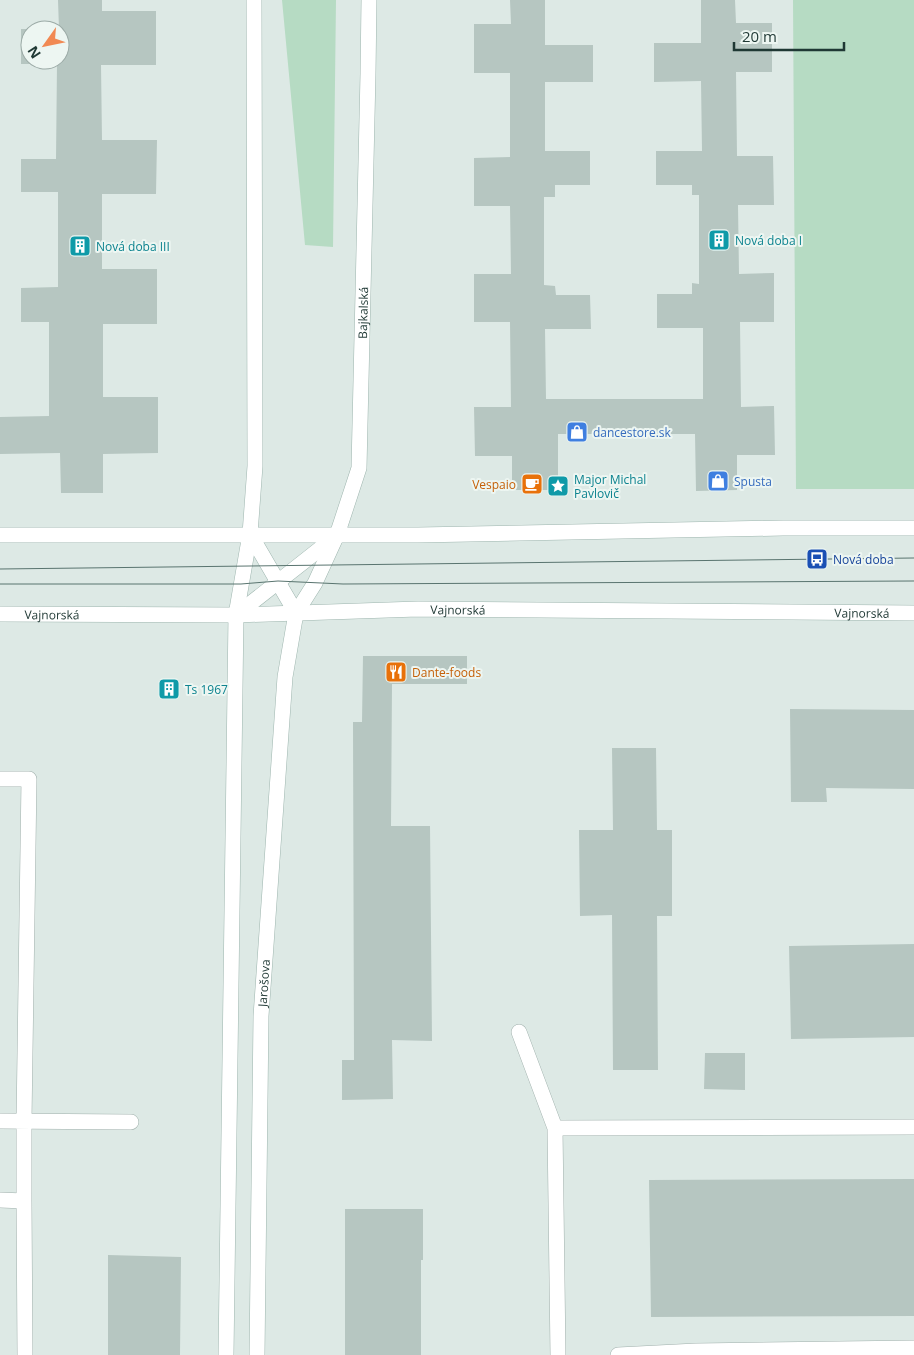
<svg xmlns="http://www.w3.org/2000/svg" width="914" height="1355" viewBox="0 0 914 1355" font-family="'Open Sans',sans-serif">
  <rect width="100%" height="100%" fill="#dde9e5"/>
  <path fill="#b6dbc3" d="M282 0H336L333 247 305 245Z
    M793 0H914V489H796Z"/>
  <path fill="#b6c6c1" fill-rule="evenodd" d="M58 0H102V11H156V65H101L102 140H157L156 194H102V269H157V324H103V397H158V453L103 454V493H61L60 453 0 454V417L49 416V322H21V288L58 287V192H21V159H56L57 64H21V29H59ZM30 30H60V60H30Z
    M510 0H545V45H593V82H545V151H590V185H555V197H544V285L555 286 556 295H590L591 329H545L546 399H703V328H657V294H692V283L699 284V195H692V185H656V151H702L701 81 654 82V43H701V0H735L736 23H772V72H736L737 156H773L774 205H738L739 274 774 273V322H740L741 407 774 406 775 455H737V490L696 491 695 434H558V490H512V456H475L474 407H511L510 322H474V274H511L510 206H474V158L510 157V73H474V24H511Z
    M363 656H467V684H392L391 826H430L432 1041 392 1040 393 1099 342 1100V1060H354L353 722H362Z
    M790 709 914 710V789L826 788 827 802H791Z
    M612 748H656L657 830H672V916H657L658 1070H613L612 915 580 916 579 830H613Z
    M914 944V1037L791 1039 789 946Z
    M705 1053H745V1090L704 1089Z
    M914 1179V1316L651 1317 649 1180Z
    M345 1209H423V1260H421V1355H345Z
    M108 1255 181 1257 180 1355H108Z"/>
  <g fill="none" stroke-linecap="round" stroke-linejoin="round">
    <g stroke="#a0b0ac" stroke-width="16">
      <path id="lane" d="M0 779H29L24 1121V1201L0 1200
        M519 1032 555 1128 914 1127
        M0 1121 131 1122
        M555 1128 558 1355
        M24 1201 25 1355
        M618 1355 696 1351 914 1348"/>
    </g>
    <g stroke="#9db5ae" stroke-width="16">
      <g id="secondary">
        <path d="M250 534 296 613"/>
        <path d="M0 535H418L783 528H914"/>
        <path id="s1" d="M0 614 236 615 418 609 914 613"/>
        <path d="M236 615 335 537"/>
        <path d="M226 1355 236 615 250 534 255 466 254 0"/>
        <path id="s2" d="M257 1355 261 1016 285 677 296 613 315 583 337 535 359 468 368 74 369 0"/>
      </g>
    </g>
    <use href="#lane" stroke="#fff" stroke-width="15"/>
    <use href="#secondary" stroke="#fff" stroke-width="15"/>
    <path stroke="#59746f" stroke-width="1" d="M0 569 914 558
      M0 584H241L278 581 343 584 914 581"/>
  </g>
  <defs>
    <g id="building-square" transform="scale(1.125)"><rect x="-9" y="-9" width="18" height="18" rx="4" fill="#0f9aa8" stroke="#edf6f2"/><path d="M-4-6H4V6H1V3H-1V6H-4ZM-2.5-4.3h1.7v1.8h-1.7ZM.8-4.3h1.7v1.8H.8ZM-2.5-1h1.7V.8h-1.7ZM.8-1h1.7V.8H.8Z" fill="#fff"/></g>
    <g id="shop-square" transform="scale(1.125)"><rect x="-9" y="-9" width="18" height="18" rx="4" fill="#3f7fe0" stroke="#edf6f2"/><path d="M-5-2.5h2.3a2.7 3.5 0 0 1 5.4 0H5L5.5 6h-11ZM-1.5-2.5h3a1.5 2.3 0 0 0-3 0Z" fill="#fff"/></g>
    <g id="cafe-square" transform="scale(1.125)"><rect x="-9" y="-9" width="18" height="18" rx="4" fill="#e8710a" stroke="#edf6f2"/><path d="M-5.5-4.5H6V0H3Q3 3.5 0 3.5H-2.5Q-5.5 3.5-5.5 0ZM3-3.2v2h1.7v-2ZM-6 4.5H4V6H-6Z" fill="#fff"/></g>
    <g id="sight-square" transform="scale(1.125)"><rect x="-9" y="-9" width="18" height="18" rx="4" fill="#0f9aa8" stroke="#edf6f2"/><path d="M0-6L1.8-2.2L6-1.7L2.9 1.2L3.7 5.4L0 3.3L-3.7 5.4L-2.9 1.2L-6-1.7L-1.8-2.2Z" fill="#fff"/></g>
    <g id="bus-square" transform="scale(1.125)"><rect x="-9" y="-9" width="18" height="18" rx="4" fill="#1a4fb4" stroke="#edf6f2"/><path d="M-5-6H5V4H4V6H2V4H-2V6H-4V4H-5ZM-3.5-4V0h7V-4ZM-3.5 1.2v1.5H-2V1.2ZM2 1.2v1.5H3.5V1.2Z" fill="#fff"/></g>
    <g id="restaurant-square" transform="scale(1.125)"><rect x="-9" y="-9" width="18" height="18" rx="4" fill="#e8710a" stroke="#edf6f2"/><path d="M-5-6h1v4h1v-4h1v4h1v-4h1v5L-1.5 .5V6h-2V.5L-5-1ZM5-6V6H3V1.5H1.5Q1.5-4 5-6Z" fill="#fff"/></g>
  </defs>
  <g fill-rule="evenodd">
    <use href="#building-square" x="719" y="240"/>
    <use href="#building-square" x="80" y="246"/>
    <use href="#shop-square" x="577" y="432"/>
    <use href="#shop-square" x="718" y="481"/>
    <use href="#cafe-square" x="532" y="484"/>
    <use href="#sight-square" x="558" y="486"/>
    <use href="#bus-square" x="817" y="559"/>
    <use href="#restaurant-square" x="396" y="672"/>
    <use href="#building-square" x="169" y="689"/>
  </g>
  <g text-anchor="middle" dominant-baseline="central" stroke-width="4" stroke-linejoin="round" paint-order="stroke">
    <g font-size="12" fill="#0d838f" stroke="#edf6f2" text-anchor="start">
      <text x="735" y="240">Nová doba I</text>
      <text x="96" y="246">Nová doba III</text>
      <text x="574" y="479">Major Michal<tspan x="574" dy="14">Pavlovič</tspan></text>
      <text x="185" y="689">Ts 1967</text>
    </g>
    <g font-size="12" fill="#1f3834" stroke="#edf6f2">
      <text stroke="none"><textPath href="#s2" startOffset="1058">Bajkalská</textPath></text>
      <text stroke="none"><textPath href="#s1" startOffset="458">Vajnorská</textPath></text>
      <text stroke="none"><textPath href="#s1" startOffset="862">Vajnorská</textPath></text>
      <text stroke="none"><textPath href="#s1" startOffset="52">Vajnorská</textPath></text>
      <text stroke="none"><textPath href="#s2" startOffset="372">Jarošova</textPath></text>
    </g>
    <g font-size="12" fill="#366cbe" stroke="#edf6f2" text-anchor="start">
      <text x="593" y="432">dancestore.sk</text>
      <text x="734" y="481">Spusta</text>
    </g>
    <g font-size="12" fill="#c56008" stroke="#edf6f2" text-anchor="end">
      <text x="516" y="484">Vespaio</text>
      <text x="412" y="672" text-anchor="start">Dante-foods</text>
    </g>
    <g font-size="12" fill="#164399" stroke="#edf6f2" text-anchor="start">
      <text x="833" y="559">Nová doba</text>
    </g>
  </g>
  <g transform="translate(45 45) rotate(237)"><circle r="24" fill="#edf6f2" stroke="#9baaa6"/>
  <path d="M0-4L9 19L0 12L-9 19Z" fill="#f18953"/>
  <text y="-8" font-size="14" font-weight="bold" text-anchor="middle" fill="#1f3834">N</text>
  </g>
  <path d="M734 42v8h110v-8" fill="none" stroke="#1f3834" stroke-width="2.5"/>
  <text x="742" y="42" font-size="15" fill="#1f3834" stroke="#edf6f2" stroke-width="4" paint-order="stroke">20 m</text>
</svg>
